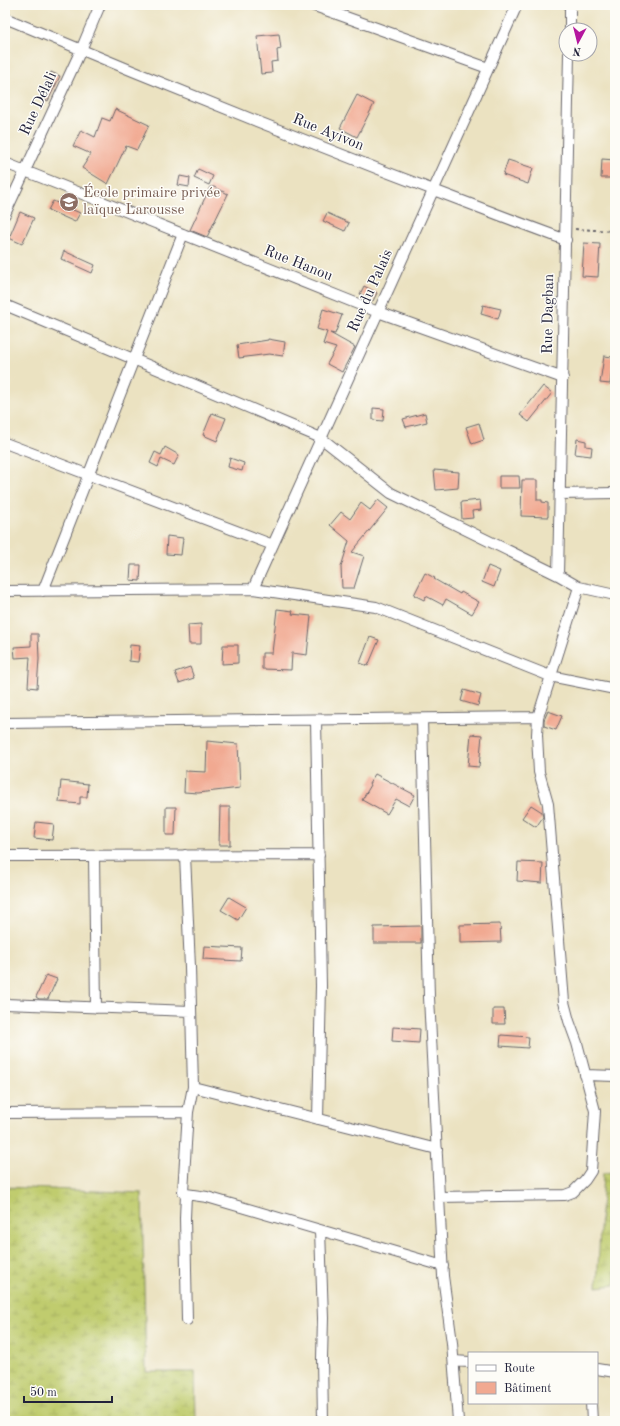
<svg xmlns="http://www.w3.org/2000/svg" width="620" height="1426" viewBox="0 0 620 1426" font-family="'Old Standard TT',serif">
  <defs>
    <pattern id="wetland-marsh" width="20" height="14" patternUnits="userSpaceOnUse"><rect width="20" height="14" fill="#c0cc6e"/><path d="M1 5h8M5 5V1M11 12h8M15 12V8" fill="none" stroke="#a5af60"/></pattern>
  </defs>
  <rect width="100%" height="100%" fill="#fdfcf7"/>
  <filter id="ink" filterUnits="userSpaceOnUse"><feTurbulence type="fractalNoise" baseFrequency=".025" numOctaves="2"/><feDisplacementMap in="SourceGraphic" scale="8" xChannelSelector="R" yChannelSelector="G"/><feConvolveMatrix kernelMatrix="1 2 1 2 8 2 1 2 1" color-interpolation-filters="sRGB"/></filter>
  <filter id="wash" filterUnits="userSpaceOnUse"><feTurbulence type="fractalNoise" baseFrequency=".012" numOctaves="4" result="noise"/><feDisplacementMap in="SourceGraphic" scale="16" xChannelSelector="R" yChannelSelector="G"/><feGaussianBlur stdDeviation="0.9" result="paint"/><feColorMatrix in="noise" values="0 0 0 0 0 0 0 0 0 0 0 0 0 0 0 0 0 1.4 0 .05"/><feComposite in="paint" operator="in"/></filter>
  <g filter="url(#wash)">
    <rect width="100%" height="100%" fill="#ebe2c1"/>
    <path fill="url(#wetland-marsh)" stroke="#717754" d="M615 1172V1285L597 1287 603 1173Z
      M5 1187 142 1193 146 1372H195L196 1421H5Z"/>
    <g id="blocks">
      <path fill="#f1a991" d="M279 34 281 49 277 50 278 61 271 62 272 73 261 74 257 36Z
        M51 72 60 76 48 101 40 97Z
        M357 95 374 104 357 137 340 128Z
        M115 109 149 125 137 150 126 146 108 184 82 168 91 154 73 146 81 130 95 137 102 118 110 121Z
        M602 159 615 160V178H601Z
        M508 160 533 168 528 184 503 175Z
        M198 169 213 176 209 185 194 178Z
        M180 176 190 178 189 187 178 185Z
        M210 187H214L228 194 207 237 190 230Z
        M53 201 80 213 75 222 48 210Z
        M20 212 34 218 22 244 9 238Z
        M327 213 349 223 345 231 323 221Z
        M584 243 600 244 598 277 582 276Z
        M64 251 95 265 92 273 61 259Z
        M364 286 377 293 373 301 360 294Z
        M483 305 501 309 498 319 481 314Z
        M323 309 342 315 335 334 330 333 355 347 342 372 327 364 336 348 323 344 327 332 317 329Z
        M268 339 285 342 283 356 269 354 239 358 237 345 268 340Z
        M604 356 613 357 610 384 600 383Z
        M543 386 552 393 529 422 520 415Z
        M373 408 384 409 383 421 373 420Z
        M212 413 226 418 217 441 203 435Z
        M425 413 427 422 406 427 403 419Z
        M479 423 484 440 472 444 466 427Z
        M577 439 586 441V446L592 447 591 456 575 454Z
        M165 447 179 455 174 465 161 459 158 467 150 463 155 452 161 455Z
        M230 458 244 463 242 471 228 467Z
        M434 470 459 472 458 488 436 490Z
        M499 476H519L520 488H499Z
        M522 480H537V500H542V502L548 503V517L521 516Z
        M378 500 388 508 352 552 364 556 354 588H342L341 567 349 541 330 525 341 512 350 519 361 503 370 510Z
        M480 500 481 510 472 511 473 518 462 519 461 502Z
        M167 536 183 538 181 555 166 554Z
        M131 565H141L140 581 130 580Z
        M488 566 500 571 494 587 482 582Z
        M425 573 435 578 434 579 460 594 461 592 479 602 472 614 446 599 443 605 426 596 424 600 414 595Z
        M277 609 293 611 292 614 311 616 307 655 292 653 291 670 262 669V653H272Z
        M201 624V644H189L188 625Z
        M31 634H38L39 659 37 688 28 687 30 657 15 658 14 647 31 646Z
        M370 637 379 640 368 666 360 663Z
        M130 645 140 646 138 662 129 661Z
        M223 645H238V663L222 664Z
        M190 667 194 678 179 683 175 672Z
        M464 690 481 695 478 706 461 701Z
        M548 711 562 716 556 730 544 726V720Z
        M471 734 482 735 479 767 468 766Z
        M207 741 238 744 240 788 198 793 184 792 185 771 206 772Z
        M375 774 415 795 409 806 396 799 387 814 362 800 371 785 369 784Z
        M61 781 88 784 87 797H80V804L59 802Z
        M531 805 542 812 543 817 536 827 522 818Z
        M166 807H176L175 835H166Z
        M220 807H230V845H219Z
        M36 822 54 824 52 840 34 838Z
        M518 862 543 863 542 883 517 881Z
        M229 897 246 907 238 920 221 910Z
        M500 924 501 942 460 943V925Z
        M421 926V943H374V927Z
        M204 946 242 948 241 961 203 959Z
        M46 975 57 979 48 999H39L36 997Z
        M493 1009H504L505 1024H493Z
        M393 1027 420 1029 419 1043 392 1041Z
        M501 1035 529 1037 528 1048 500 1046Z"/>
    </g>
  </g>
  <g filter="url(#ink)">
    <use href="#blocks" fill-opacity="0" stroke="#68656a" stroke-width="1"/>
    <g fill="none" stroke-linecap="round" stroke-linejoin="round">
      <g stroke="#68656a" stroke-width="12">
        <path id="street" d="M312 5 488 68
          M5 18C190 96 377 170 566 240
          M570 30V5
          M5 163 378 312 563 378
          M5 214 81 50 100 5
          M5 305 321 438 391 493 558 575 579 587 615 595
          M5 443 273 545
          M560 494 615 493
          M558 575 569 54
          M253 589 517 5
          M5 591 253 589 376 607 550 676 615 689
          M43 591 183 234
          M422 719 429 997 443 1276 452 1343 458 1421
          M316 720 321 986 318 1119
          M5 723 538 717
          M185 855 190 967 193 1087 188 1112 183 1192 186 1194 207 1197 443 1266
          M5 856 319 855
          M94 856 96 1008
          M5 1004 191 1011
          M585 1075 615 1076
          M193 1087 437 1149
          M5 1113 188 1112
          M186 1194 185 1218 187 1320
          M439 1197 565 1195 573 1192 585 1180 591 1171 595 1111 577 1043 569 1021 564 1002 548 804 539 772 537 735 538 717 579 587
          M320 1230 323 1318 322 1358 323 1421
          M454 1361 469 1362
          M597 1369 615 1372
          M591 1403 592 1421"/>
      </g>
      <path stroke="#68656a" stroke-width="2" stroke-dasharray="3 3" stroke-linecap="butt" d="M575 229 615 231"/>
      <use href="#street" stroke="#fff" stroke-width="10"/>
    </g>
  </g>
  <defs>
    <g id="school-disc" transform="scale(1)"><circle r="9.5" fill="#8d6e63" stroke="#fdfcf7"/><path d="M0-5L7-2L0 1L-7-2ZM-4 1L0 2.5L4 1V4Q0 6-4 4Z" fill="#fff"/></g>
  </defs>
  <g fill-rule="evenodd">
    <use href="#school-disc" x="69" y="202"/>
  </g>
  <g text-anchor="middle" dominant-baseline="central" stroke-width="3" stroke-linejoin="round" paint-order="stroke">
    <g font-size="15" fill="#22223b" stroke="#fdfcf7">
      <text transform="translate(39 104) rotate(-65)">Rue Délali</text>
      <text transform="translate(328 133) rotate(22)">Rue Ayivon</text>
      <text transform="translate(298 264) rotate(22)">Rue Hanou</text>
      <text transform="translate(371 291) rotate(-66)">Rue du Palais</text>
      <text transform="translate(549 314) rotate(-89)">Rue Dagban</text>
    </g>
    <g font-size="15" fill="#785e54" stroke="#fdfcf7" text-anchor="start">
      <text x="83" y="193">École primaire privée<tspan x="83" dy="17">laïque Larousse</tspan></text>
    </g>
  </g>
  <rect width="620" height="1426" fill="none" stroke="#fdfcf7" stroke-width="20"/>
  <rect x="468" y="1352" width="130" height="52" fill="#fdfcf7" stroke="#a5a5ac"/>
  <rect x="476" y="1365" width="20" height="6" fill="#ffffff" stroke="#a5a5ac"/>
  <text x="504" y="1372" font-size="12" fill="#22223b">Route</text>
  <rect x="476" y="1382" width="20" height="12" fill="#f1a991" stroke="#a5a5ac"/>
  <text x="504" y="1392" font-size="12" fill="#22223b">Bâtiment</text>
  <g transform="translate(578 42) rotate(187)"><circle r="19" fill="#fdfcf7" stroke="#a5a5ac"/>
  <path d="M0-3L7 15L0 10L-7 15Z" fill="#b5179e"/>
  <text y="-6" font-size="11" font-weight="bold" text-anchor="middle" fill="#22223b">N</text>
  </g>
  <path d="M24 1396v6h88v-6" fill="none" stroke="#22223b" stroke-width="2"/>
  <text x="30" y="1396" font-size="12" fill="#22223b" stroke="#fdfcf7" stroke-width="3" paint-order="stroke">50 m</text>
</svg>
